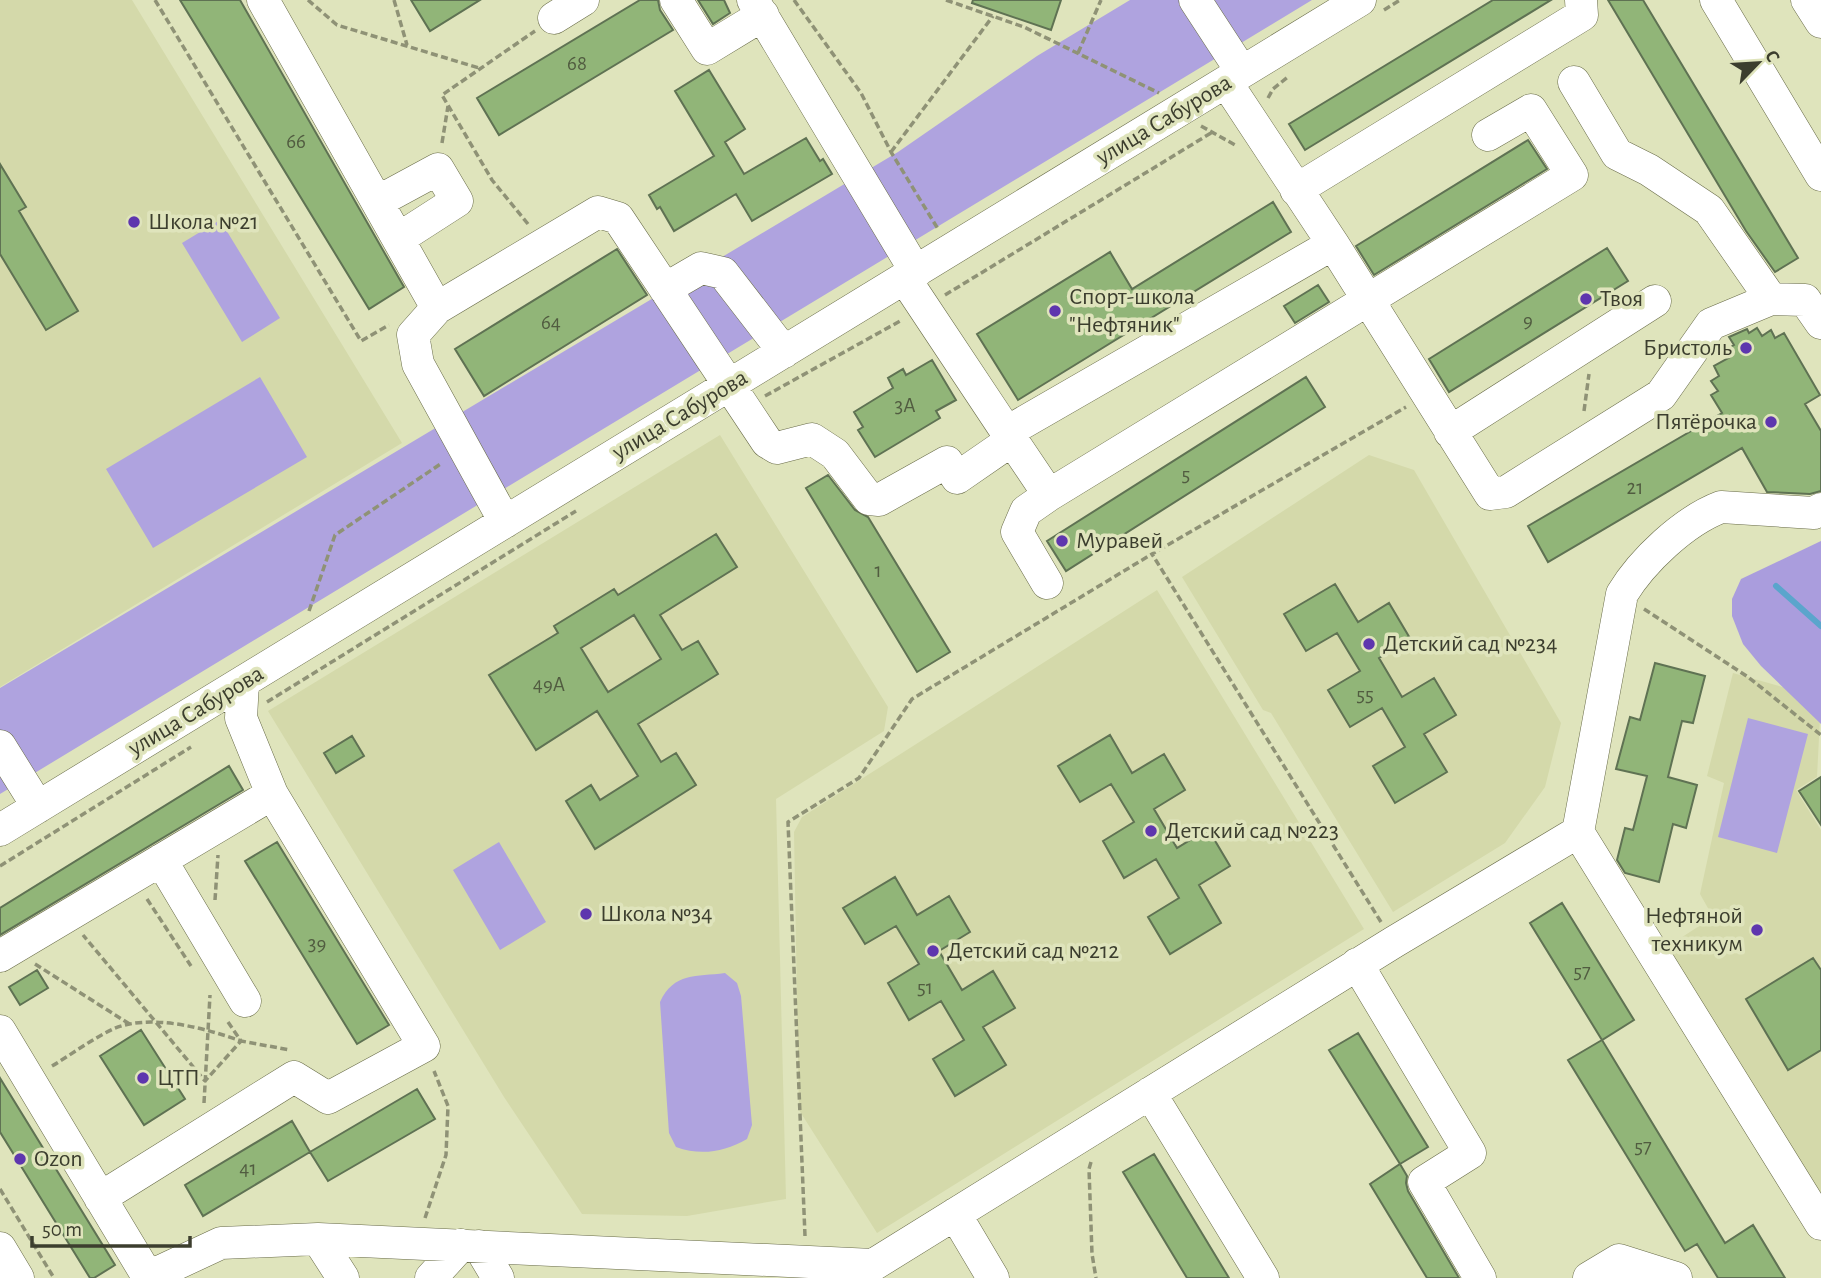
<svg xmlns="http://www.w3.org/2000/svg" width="1821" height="1278" viewBox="0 0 1821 1278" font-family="'Alegreya Sans',sans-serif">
  <rect width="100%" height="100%" fill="#dfe4bc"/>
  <path fill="#d4d9aa" d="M0 0H132L402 443 0 687Z
    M720 435 888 707 884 731 776 799 786 1199 687 1216 582 1214 504 1097 268 711Z
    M1369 455 1414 470 1561 723 1545 787 1505 843 1393 912 1271 713 1263 710 1182 577Z
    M1157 590 1364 929 877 1233 799 1110 794 832 802 817Z
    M1733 673 1821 698 1817 777 1796 790 1821 830V1206L1669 959 1673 943 1713 917 1700 894 1724 783 1707 776Z"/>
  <path fill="#afa3df" d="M1130 0H1312L0 794V688L898 152 1037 56Z
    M220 220 280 318 242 342 182 243Z
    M260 377 307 457 153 548 106 469Z
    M1748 718 1808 734 1777 853 1718 837Z
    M499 842 546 922 500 950 453 870Z
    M725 973 737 983 741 996 752 1125 747 1139C724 1152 701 1156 676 1147L669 1133 660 1002C674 972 696 977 725 973Z"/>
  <path fill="#aa9ddd" d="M1821 541V724L1761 666 1743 644 1732 616V599L1741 579Z"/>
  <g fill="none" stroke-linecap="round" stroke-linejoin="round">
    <path stroke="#5ba5cc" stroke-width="6" d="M1776 586 1821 626"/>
  </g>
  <path fill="#91b578" stroke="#5f7253" stroke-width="2" fill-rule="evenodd" d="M180 0H240L404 287 369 309Z
    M411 0H480L430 31Z
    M640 0H658L660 10 673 30 499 135 477 98Z
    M698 0H724L730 13 713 24Z
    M973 0H1061L1051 30 972 3Z
    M1493 0H1551L1305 150 1289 124Z
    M1608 0H1643L1798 258 1775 272 1746 231Z
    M709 70 745 129 725 142 744 174 806 138 820 161 823 159 832 174 752 221 736 194 674 231 660 207 657 209 649 195 714 156 675 91Z
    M1528 140 1547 169 1374 275 1356 246Z
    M0 164 26 207 19 211 78 311 46 330 0 254Z
    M1273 202 1291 232 1018 400 977 334 1110 252 1132 289Z
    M1607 248 1628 281 1449 392 1429 359Z
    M617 249 647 295 484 396 455 349Z
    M1318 285 1329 302 1295 323 1284 306Z
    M1757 328 1762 336 1771 330 1775 338 1784 333 1820 395 1805 404 1821 431V491L1810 494 1767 492 1742 448 1548 562 1528 526 1722 413 1711 395 1718 391 1711 381 1719 376 1714 366 1730 357 1726 350 1734 345 1729 337 1747 329 1749 333Z
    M932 360 956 400 936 411 940 418 875 457 858 430 863 427 854 412 893 388 888 378 903 369 906 375Z
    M1306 377 1325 407 1066 571 1047 541Z
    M828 475 855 510 868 517 950 652 917 672 806 488Z
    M716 534 737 567 660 615 682 650 698 641 718 674 638 724 661 762 676 753 696 785 595 849 566 801 591 785 600 800 638 776 597 711 536 750 489 675 558 633 554 626 614 589 618 595ZM634 615 661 659 608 692 581 648Z
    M1335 584 1358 622 1389 603 1411 640 1379 658 1402 697 1434 678 1456 715 1424 734 1447 772 1395 803 1373 766 1405 747 1382 708 1350 727 1328 690 1360 671 1337 633 1306 651 1284 614Z
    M1655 663 1705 676 1693 723 1682 721 1668 777 1697 785 1686 828 1673 824 1659 882 1625 873 1617 860 1625 828 1633 830 1647 776 1616 769 1630 717 1640 720Z
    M1110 735 1132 773 1164 754 1185 790 1154 809 1177 848 1208 829 1230 866 1199 885 1221 923 1170 954 1148 917 1179 898 1156 859 1124 878 1103 841 1134 822 1111 784 1080 802 1058 766Z
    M352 736 364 756 336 773 324 753Z
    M229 766 243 790 0 935V908Z
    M1821 777V825L1799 791Z
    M277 842 389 1025 357 1044 245 861Z
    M895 877 917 915 949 896 970 932 939 951 962 990 993 971 1015 1008 983 1027 1006 1065 955 1096 933 1059 964 1040 941 1001 909 1020 888 983 919 964 896 926 865 944 843 908Z
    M1562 903 1634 1020 1602 1040 1530 923Z
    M1813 958 1821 970V1050L1788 1070 1746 999Z
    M37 970 48 988 20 1005 9 987Z
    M141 1030 185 1099 144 1125 100 1056Z
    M1358 1033 1428 1147 1400 1164 1329 1050Z
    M1602 1040 1725 1243 1753 1225 1785 1278H1718L1697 1244 1685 1251 1568 1060Z
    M0 1078 115 1265 94 1278H90L0 1132Z
    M417 1089 435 1119 328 1181 310 1152Z
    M292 1121 310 1152 203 1216 185 1185Z
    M1154 1154 1229 1278H1187L1123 1172Z
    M1400 1164 1407 1176 1406 1183 1408 1191 1459 1278H1427L1370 1184Z"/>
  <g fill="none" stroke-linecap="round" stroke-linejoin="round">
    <g stroke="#686b48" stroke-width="33">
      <path id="minor" d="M263 0 437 308 413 335 418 364 505 522
        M676 0 707 49 763 15
        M753 0 916 272
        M1195 0 1242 72
        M1716 0 1821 175
        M1807 0 1821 22
        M554 18 583 0
        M1226 82 1333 244 1490 494 1506 492 1661 395 1711 324 1771 299 1805 300 1821 323
        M1574 82 1617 154 1649 170 1709 210 1771 299
        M1296 190 1582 15 1581 0
        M377 202 438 169 457 201 398 239
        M665 289 701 268 723 273 784 352
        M437 308 598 212 618 218 767 442 777 448 812 439 835 454 869 499 879 500 947 462 957 478 1012 440 905 279
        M1007 432 1333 244
        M1450 432 1655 301
        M1012 440 1049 495 1572 175 1531 110 1488 135
        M1821 509 1814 513 1721 507C1684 521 1642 561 1622 594L1578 832 1821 1224
        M1047 583 1017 532 1026 511 1049 495
        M0 746 38 807
        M0 830 1360 0
        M161 860 245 1001
        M0 956 272 794
        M1357 964 1470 1153 1424 1182 1480 1278
        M0 1031 148 1277
        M1150 1093 1263 1278
        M100 1198 294 1077 328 1098 424 1046 272 794 241 718 243 682
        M955 1214 993 1278
        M318 1239 343 1278
        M479 1246 498 1278
        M0 1248 18 1278
        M146 1278 221 1243 318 1239 873 1265 1394 942 1578 832
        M431 1278 461 1245
        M1589 1278 1619 1260 1676 1278"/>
    </g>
    <path stroke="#8f9276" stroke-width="3.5" stroke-dasharray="7 3.5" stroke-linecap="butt" d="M155 0 361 341 389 325
      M308 0 337 25 479 68
      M394 0 407 45
      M794 0 861 93 891 152 938 229
      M946 0 1024 27 1159 93
      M1384 10 1400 0
      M1078 53 1101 0
      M1268 98 1273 89 1289 76
      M1201 126 1237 146
      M442 143 448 106
      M891 152 993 16
      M528 224 492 180 442 95 535 31
      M945 295 1211 133
      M765 396 902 320
      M1584 411 1589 374
      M1644 609 1748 677 1821 735
      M309 611 335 535 442 463
      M267 702 576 511
      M0 866 191 747
      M147 899 191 966
      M215 900 218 855
      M1381 922 1152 554 1406 407
      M35 964 131 1025
      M228 1022 241 1041 290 1050
      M52 1066C72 1054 92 1039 113 1029 150 1013 205 1028 241 1041L205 1081 83 935
      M204 1103 210 995
      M1091 1162 1089 1169 1092 1254 1096 1278
      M0 1189 54 1278
      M425 1218 446 1155 448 1106 434 1071
      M805 1236 788 822 859 778 912 699 1152 554"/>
    <use href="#minor" stroke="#fff" stroke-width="32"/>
  </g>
  <g fill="#5e36ae" stroke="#dfe4bc" stroke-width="2.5">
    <circle cx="134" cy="222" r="7"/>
    <circle cx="1586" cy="299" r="7"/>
    <circle cx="1055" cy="311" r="7"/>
    <circle cx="1746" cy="348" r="7"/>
    <circle cx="1771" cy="422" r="7"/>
    <circle cx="1062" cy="541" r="7"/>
    <circle cx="1369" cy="644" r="7"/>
    <circle cx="1151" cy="831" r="7"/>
    <circle cx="586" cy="914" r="7"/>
    <circle cx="1757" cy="930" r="7"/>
    <circle cx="933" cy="951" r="7"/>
    <circle cx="143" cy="1078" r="7"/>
    <circle cx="20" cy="1159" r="7"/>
  </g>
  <g text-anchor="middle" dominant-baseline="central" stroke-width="7" stroke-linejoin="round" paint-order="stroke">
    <g font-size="21" fill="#515c40">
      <text x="577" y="63">68</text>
      <text x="296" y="141">66</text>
      <text x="1528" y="320">9</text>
      <text x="551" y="322">64</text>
      <text x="905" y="405">3А</text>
      <text x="1186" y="474">5</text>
      <text x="1635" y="487">21</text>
      <text x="878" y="570">1</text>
      <text x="549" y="684">49А</text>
      <text x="1365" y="694">55</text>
      <text x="317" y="943">39</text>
      <text x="1582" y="971">57</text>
      <text x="925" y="987">51</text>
      <text x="1643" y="1146">57</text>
      <text x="248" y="1168">41</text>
    </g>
    <g font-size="24" fill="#3c3e2e" stroke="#dfe4bc">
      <text transform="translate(1164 120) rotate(-31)">улица Сабурова</text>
      <text transform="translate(680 415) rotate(-31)">улица Сабурова</text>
      <text transform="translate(196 711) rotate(-31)">улица Сабурова</text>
    </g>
    <g font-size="24" fill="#3c3e2e" stroke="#dfe4bc" text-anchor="start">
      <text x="148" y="222">Школа №21</text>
      <text x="1069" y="297">Спорт-школа<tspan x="1069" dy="28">"Нефтяник"</tspan></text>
      <text x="1600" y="299">Твоя</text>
      <text x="1732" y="348" text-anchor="end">Бристоль</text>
      <text x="1757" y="422" text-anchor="end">Пятёрочка</text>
      <text x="1076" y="541">Муравей</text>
      <text x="1383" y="644">Детский сад №234</text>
      <text x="1165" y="831">Детский сад №223</text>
      <text x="600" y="914">Школа №34</text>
      <text x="1743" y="916" text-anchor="end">Нефтяной<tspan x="1743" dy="28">техникум</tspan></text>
      <text x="947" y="951">Детский сад №212</text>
      <text x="157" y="1078">ЦТП</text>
      <text x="34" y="1159">Ozon</text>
    </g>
  </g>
  <g transform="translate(1758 63) rotate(65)" stroke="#dfe4bc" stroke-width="5" paint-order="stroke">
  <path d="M0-5L12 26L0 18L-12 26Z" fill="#3c3e2e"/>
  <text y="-10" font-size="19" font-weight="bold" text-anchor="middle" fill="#3c3e2e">С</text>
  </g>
  <path d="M32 1236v10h158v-10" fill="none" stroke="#3c3e2e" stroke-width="3.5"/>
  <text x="42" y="1236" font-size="21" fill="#3c3e2e" stroke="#dfe4bc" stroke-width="5" paint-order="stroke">50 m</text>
</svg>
